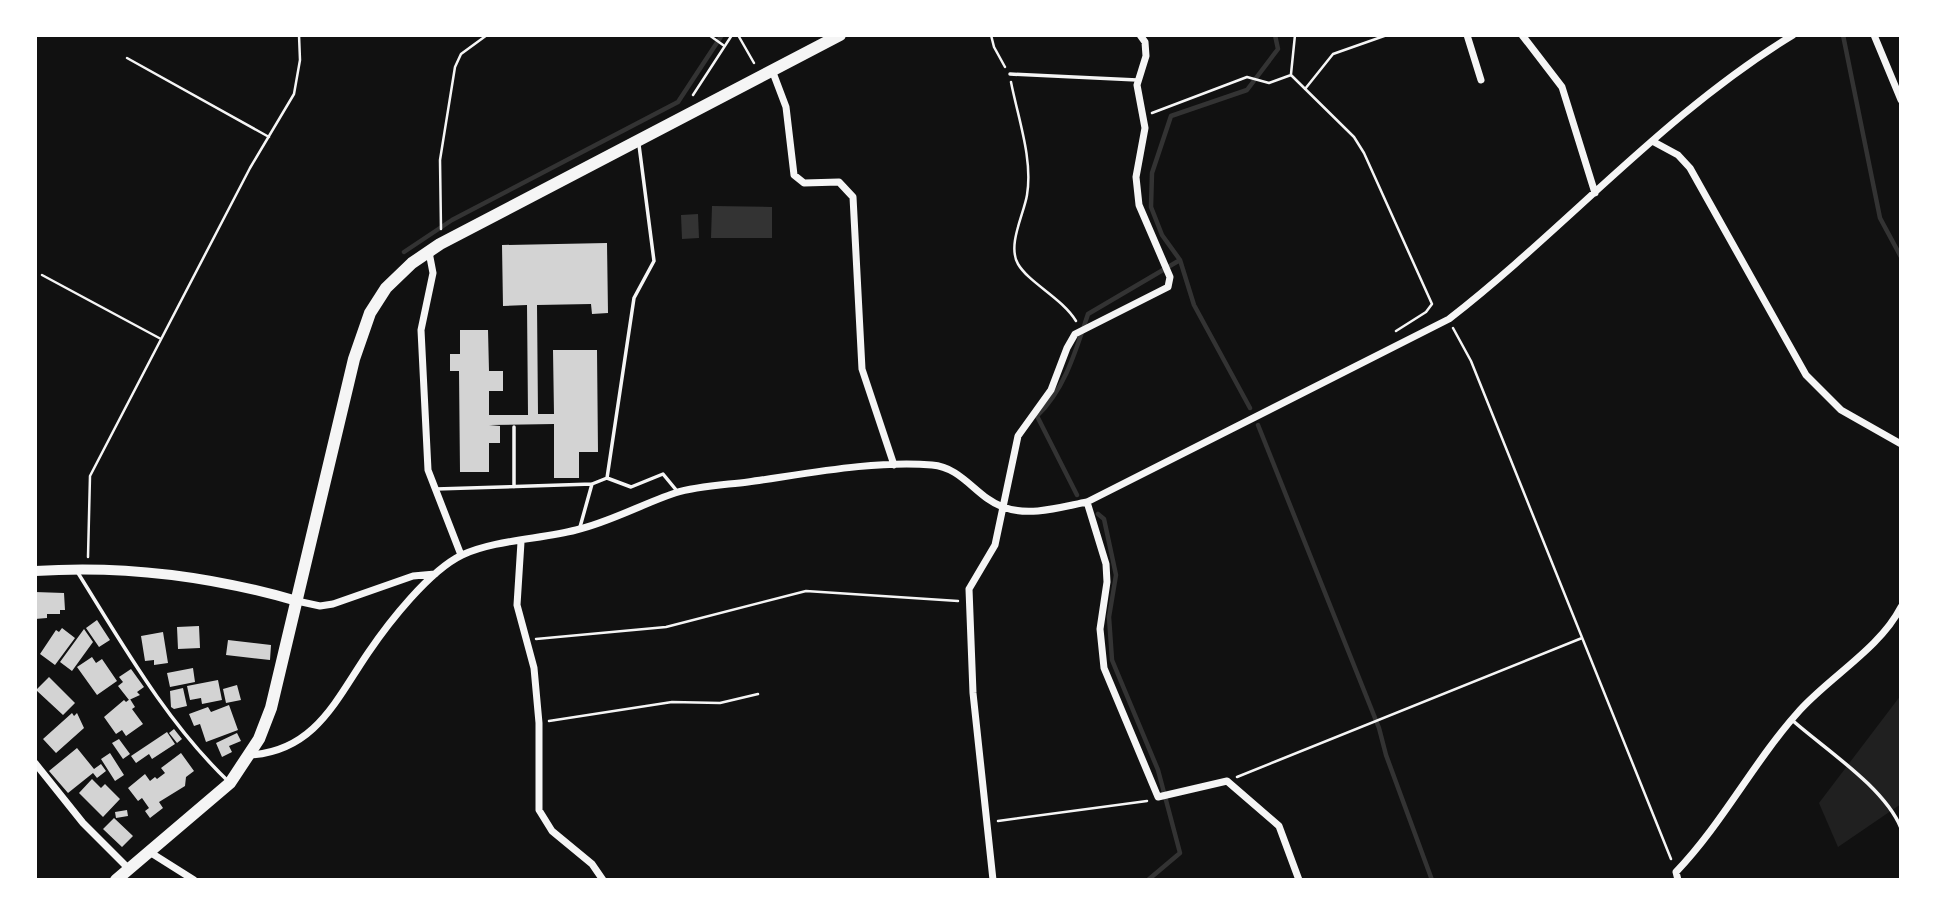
<svg xmlns="http://www.w3.org/2000/svg" width="1936" height="915" viewBox="0 0 1936 915" font-family="'Noto Serif',serif">
  <rect width="100%" height="100%" fill="#111"/>
  <path fill="#202020" d="M1901 695V804L1838 847 1819 803Z"/>
  <path fill="#333" d="M712 206 772 207V238H711Z
    M698 214 699 238 682 239 681 215Z"/>
  <g fill="none" stroke-linecap="round" stroke-linejoin="round">
    <path stroke="#333" stroke-width="4.5" d="M1843 35 1880 218 1901 257
      M404 252 452 220 678 102 722 35
      M1250 408 1194 305 1180 260 1162 235 1151 207 1152 173 1171 116 1247 90 1278 49 1275 35
      M1258 425 1379 728 1386 755 1432 880
      M1077 495 1037 416C1065 389 1076 350 1088 314L1180 260
      M1098 514 1104 519 1116 575 1109 617 1112 660 1158 770 1180 853 1148 880"/>
  </g>
  <path fill="#d3d3d3" d="M607 243 608 313 592 314 591 304 537 305 538 414H554L553 350H597L598 452H579V478H554V424L489 425 500 426V443H489V472H460L459 371H450V354H460V330H488L489 371H503V391H489V415H528L527 305 503 306 502 245Z
    M35 592 64 593 65 610H60V614H47V618L35 619Z
    M97 620 110 640 99 647 86 628Z
    M199 626 200 648 178 649 177 627Z
    M62 628 75 638 55 665 40 654 56 630 59 632Z
    M84 629 93 642 72 671 60 662Z
    M163 632 168 663 154 665V660L145 661 141 636Z
    M228 640 271 645 270 660 226 655Z
    M92 657 96 663 102 659 117 681 97 695 77 667Z
    M193 668 195 682 170 687 167 673Z
    M131 669 144 687 137 692 140 695 129 700 118 686 123 682 119 677Z
    M49 677 75 703 63 715 36 690Z
    M218 680 222 700 202 704 201 698 190 700 187 686Z
    M237 685 241 700 226 703 223 689Z
    M183 688 187 706 174 709 171 707 170 691Z
    M130 699 135 707 132 709 143 724 126 736 122 730 116 734 104 717 124 700 126 702Z
    M229 705 238 730 206 742 200 724 194 726 189 714 208 707 211 712Z
    M72 713 74 716 77 713 84 728 56 753 43 739Z
    M174 729 182 739 177 743 169 733Z
    M167 732 175 744 152 759 149 754 136 763 131 756Z
    M237 733 241 741 229 746 232 752 222 757 216 743Z
    M119 739 130 754 123 759 112 743Z
    M77 748 94 769 101 764 106 771 97 778 93 773 68 793 49 771Z
    M110 753 124 775 115 781 101 759Z
    M181 753 194 771 186 777 185 786 159 802 163 808 150 818 145 811 149 808 142 798 138 801 128 788 145 774 150 781 155 777 157 779 165 773 161 768Z
    M92 779 101 788 105 784 120 799 103 817 79 793Z
    M127 810 128 816 116 818 115 812Z
    M114 818 133 836 122 847 103 829Z"/>
  <g fill="none" stroke-linecap="round" stroke-linejoin="round">
    <path stroke="#f5f5f5" stroke-width="2.5" d="M709 35 723 45
      M738 35 754 63
      M991 35 994 47 1005 67
      M127 58 269 137
      M1291 74 1295 35
      M1011 82C1018 118 1033 159 1027 195 1024 214 1007 245 1018 264 1029 283 1062 298 1076 321
      M1305 89 1333 54 1387 35
      M693 95 732 35
      M1152 113 1247 77 1269 83 1291 75 1354 137 1364 153 1432 304 1426 312 1396 331
      M441 229 440 160 455 67 461 54 487 35
      M42 275 161 339
      M1453 328 1471 361 1671 859
      M88 557 90 476 250 168 294 94 300 60 299 35
      M536 639 666 627 806 591 958 601
      M549 721 672 702 720 703 758 694
      M1237 777 1582 638
      M998 821 1147 801"/>
    <path stroke="#f5f5f5" stroke-width="3.5" d="M1010 74 1137 80
      M514 427V487
      M607 478 631 487 663 474 677 491
      M436 489 592 484 607 478 634 298 654 261 639 145
      M580 527 592 484
      M78 573C123 645 167 723 229 782
      M1792 720C1826 750 1884 787 1901 828"/>
    <path stroke="#f5f5f5" stroke-width="7" d="M1467 35 1481 80
      M1522 35 1562 87 1595 193
      M1874 35 1901 100
      M772 70 786 107 794 175 804 183 839 182 853 197 862 369 894 465
      M1654 142 1678 155 1690 168 1806 375 1841 410 1901 444
      M429 252 433 273 421 330 428 470 461 555
      M1087 502 1106 564 1107 582 1100 629 1104 668 1158 797 1227 781 1279 826 1299 880
      M521 542 517 605 534 668 539 723V810L552 831 592 864 603 880
      M297 601 320 606 333 604 413 576 435 574
      M250 755C315 751 336 700 368 653 389 622 429 571 462 555 494 540 541 539 576 530 610 522 642 504 675 493 697 486 724 485 748 482 805 474 875 460 932 465 962 467 977 498 1003 507 1029 517 1061 507 1087 502L1449 319C1566 228 1666 112 1793 35
      M35 763 83 823 128 868
      M148 851 194 880
      M993 880 973 693 969 589 995 545 1018 436 1051 390 1067 348 1075 334 1168 287 1170 277 1139 205 1136 177 1145 128 1137 85 1146 56 1145 42 1140 35
      M1678 880 1676 872C1723 823 1754 761 1800 710 1831 676 1880 648 1901 607"/>
    <path stroke="#f5f5f5" stroke-width="10" d="M35 571C124 565 211 576 297 601"/>
    <path stroke="#f5f5f5" stroke-width="12" d="M116 880 230 783 259 739 271 708 354 359 370 313 386 288 412 263 440 244 840 35"/>
  </g>
  <rect width="1936" height="915" fill="none" stroke="#ffffff" stroke-width="74"/>
</svg>
